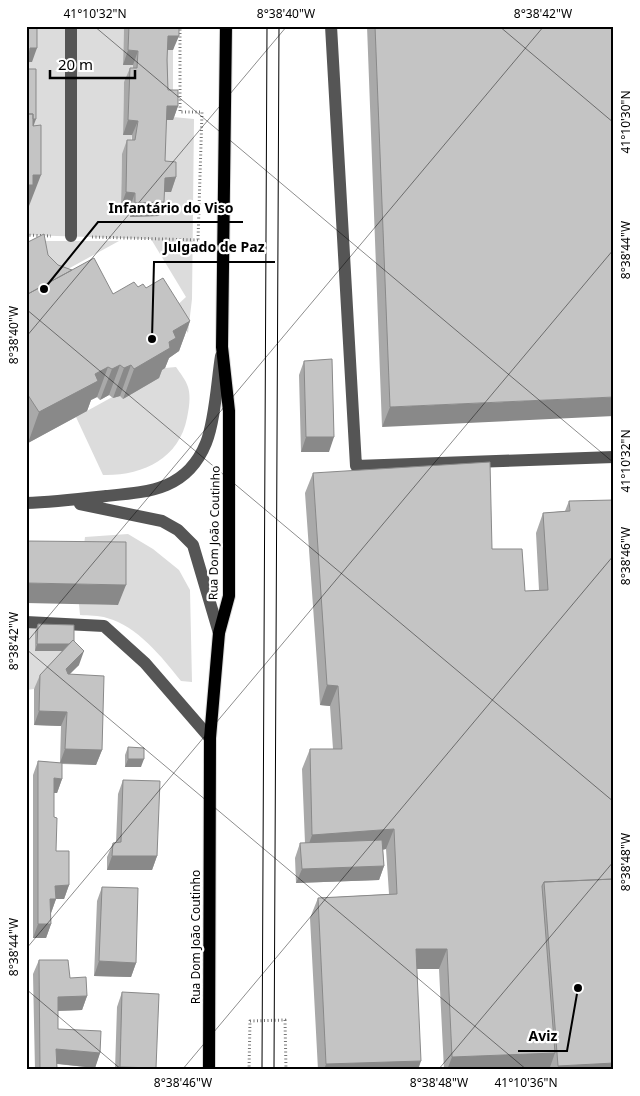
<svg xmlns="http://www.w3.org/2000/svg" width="640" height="1096" viewBox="0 0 640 1096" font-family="'Noto Sans',sans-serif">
  <rect width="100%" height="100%" fill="#fff"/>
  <path fill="#dcdcdc" d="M32 26H124L123 64 133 65 132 82H124L123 134 132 135 130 154 122 155 121 206 160 175 162 120 173 117 194 119 192 299 188 333 172 310 186 297 151 239 26 235V62H32Z
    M162 50H173V104H163Z
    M26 241H119L46 281 26 259Z
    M176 367C180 373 186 380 188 387 191 397 189 408 187 418 179 459 142 476 103 475L76 417 165 368Z
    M128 534 153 549 179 570 190 590 192 682 181 681C162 657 137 626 107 618 99 615 88 616 80 615L79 604 118 605 82 562 85 537Z
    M26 623 77 626 35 651H67V654L34 689 26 690Z"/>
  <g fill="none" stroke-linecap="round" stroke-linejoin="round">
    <g stroke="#dbdbdb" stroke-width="14">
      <path id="major" d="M209 1070 210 738 219 633 229 596V411L222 347 226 26"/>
    </g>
    <path stroke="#777" stroke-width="3" stroke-dasharray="1 2.5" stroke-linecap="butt" d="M180 26V112H202L198 240
      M26 235 51 236
      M92 237 198 240
      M249 1070 250 1021 285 1020 286 1070"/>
    <path stroke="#555" stroke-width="12" d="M331 26 356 466 614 457
      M71 236V26
      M26 503C53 502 79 499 106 496 149 492 187 490 206 443 215 421 217 381 221 356
      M80 504 162 521 178 530 193 545 219 633
      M26 622 104 626 145 663 210 738"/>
    <use href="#major" stroke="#000" stroke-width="12"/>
    <path stroke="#000" stroke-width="1" d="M262 1070 267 26
      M274 1070 279 26"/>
  </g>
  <path fill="#a9a9a9" d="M124 26H179L173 50H167L168 90 178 106 173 120H166L165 161 176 177 171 192H164V202L159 216 130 217V207L121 206 122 154 127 140H132V135H123L124 82 130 68H133V65H123Z
    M367 26H614L382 427Z
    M26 243 48 255 58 265 113 294 138 287 146 288 190 321 179 351 169 358 165 368 162 370 159 378 123 399 120 396 113 398 109 395 100 400 97 397 91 400 87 411 28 443 26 440Z
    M304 361 329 452H301L299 375Z
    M313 473 492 549 525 591 539 590 536 533 543 513 565 511 569 501 614 1070H444L439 969H417L418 1070H318L310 918 318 898 389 894 386 849 383 850 384 866 379 880 296 883 295 858 300 843H305L302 769 310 749H333L330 706 320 705 305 493Z
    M38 624 74 641 79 665 69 674 102 750 96 765 62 764V779L57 793H54V817L56 851 69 885 64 899H56L51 913V924L46 938H33V775L38 761 60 763 61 726 34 725V689L40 675 62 651H35V632Z
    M128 747 141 767H125V755Z
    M123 780 157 856 152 870H107V857L113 843H116L118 794Z
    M102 887 136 963 131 977 94 976 97 901Z
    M39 960 70 978 87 996 82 1010 58 1011V1029L100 1053 95 1068 57 1064V1068L69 1070H35L33 974Z
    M122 992 156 1068V1070H115L117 1007Z"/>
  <path fill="#898989" d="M168 36H179L173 50H162Z
    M30 48H37L32 62H26Z
    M128 50 138 51 133 65H123Z
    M167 106H178L173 120H162Z
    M28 119H36L31 133Z
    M128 120 138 121 132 135H123Z
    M33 175H41L29 206H26V185Z
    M176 177 171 192H160L165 178Z
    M126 192 135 193 130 207 121 206Z
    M164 202 159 216 130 217 135 203Z
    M190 321 179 351 169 358 165 368 162 370 159 378 123 399 134 369 173 331Z
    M120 365 109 395 100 400 112 369Z
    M131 365 120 396 113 398 124 368Z
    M108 367 97 397 91 400 87 411 28 443 39 412 95 374Z
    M614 397V416L382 427 390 407Z
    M306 437H334L329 452H301Z
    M26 583 126 585 118 605 26 603Z
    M37 644H74L71 651H35Z
    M84 651 79 665 61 683 66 669Z
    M327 685 338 686 330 706 320 705Z
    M39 711 67 712 61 726 34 725Z
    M65 749 102 750 96 765 60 763Z
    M128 759H144L141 767H125Z
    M54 778 62 779 57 793H49Z
    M394 829 386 849 305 855 312 835Z
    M112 856H157L152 870H107Z
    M384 866 379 880 296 883 302 869Z
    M69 885 64 899H56L51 913 44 914 55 886Z
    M38 924H51L46 938H33Z
    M416 949H447L439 969H409Z
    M99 961 136 963 131 977 94 976Z
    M87 996 82 1010 53 1011 58 997Z
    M56 1049 100 1053 95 1068 51 1063Z
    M555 1053 549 1070H447L452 1057Z
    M421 1061 418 1070H324L326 1064Z
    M614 1063V1070H557L558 1066Z
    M120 1067 156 1068V1070H119Z"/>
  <path fill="#c4c4c4" stroke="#898989" d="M26 26H37V48H30L28 69H36V119H33V114H26Z
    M129 26H179V36H168L167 60 168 90H178V106H167L165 161 176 162V177L165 178 164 202 135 203V193L126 192 127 140H135L138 121 128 120 130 68H137L138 51 128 50Z
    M375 26H614V397L390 407Z
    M26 114H33V126L41 125V175H33V185H26Z
    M44 234 48 255 58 265 72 270 26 295V243Z
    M94 258 113 294 134 282 138 287 143 284 146 288 163 278 190 321 173 331 176 338 169 342 170 348 134 369 131 365 124 368 120 365 112 369 108 367 95 374 98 381 39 412 26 392V295Z
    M332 359 334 437H306L304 361Z
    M490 462 492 549H522L525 591 548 590 543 513 570 511 569 501 614 500V879L544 882 542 886 555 1053 452 1057 447 949H416L421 1061 326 1064 318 898 397 894 394 829 312 835 310 749H342L338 686 327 685 313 473Z
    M26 541 126 542V585L26 583Z
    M38 624 74 625V641L73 640 69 644H37Z
    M73 640 84 651 66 669 68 674 104 676 102 750 65 749 67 712 39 711 40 675Z
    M128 747 144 748V759H128Z
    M38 761 62 763V779L54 778V817L57 818 56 851H69V885L55 886 56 899H50L51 924H38Z
    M123 780 160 781 157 856H112L113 843 121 842Z
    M382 840 384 866 302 869 300 843Z
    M614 879V1063L558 1066 544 882Z
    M102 887 138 888 136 963 99 961Z
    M39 960H68L70 978 86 977 87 996 58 997V1029L101 1031 100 1053 56 1049 57 1068H69V1070H40Z
    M122 992 159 994 156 1068 120 1067Z"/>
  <path fill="none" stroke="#000" stroke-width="1" stroke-opacity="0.45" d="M94 26 614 463M499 26 614 123M26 31 30 26M26 309 614 802M26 337 287 26M26 643 544 26M26 649 527 1070M26 949 614 249M26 989 122 1070M182 1070 614 555M438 1070 614 861"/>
  <g text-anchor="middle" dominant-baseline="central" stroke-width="4.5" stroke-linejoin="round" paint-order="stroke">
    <g font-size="12" fill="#000" stroke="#fff">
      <text transform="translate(214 533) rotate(-89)">Rua Dom João Coutinho</text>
      <text transform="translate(195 937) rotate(-90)">Rua Dom João Coutinho</text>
    </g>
  </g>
  <path fill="none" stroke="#000" stroke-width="2" d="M44 289L98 222H243M152 339L154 262H275M578 988L567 1051H518"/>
  <g fill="#000" stroke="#fff" stroke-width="2">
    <circle cx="44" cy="289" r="5"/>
    <circle cx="152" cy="339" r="5"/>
    <circle cx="578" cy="988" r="5"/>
  </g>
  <g font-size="14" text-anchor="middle" font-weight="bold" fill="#000" stroke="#fff" stroke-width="4.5" stroke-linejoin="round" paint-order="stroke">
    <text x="171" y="213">Infantário do Viso</text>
    <text x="214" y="252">Julgado de Paz</text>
    <text x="543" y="1041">Aviz</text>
  </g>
  <rect width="640" height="1096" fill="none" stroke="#ffffff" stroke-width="55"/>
  <path d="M50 70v8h85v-8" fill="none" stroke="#000000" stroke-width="2.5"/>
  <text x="58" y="70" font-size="15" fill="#000000" stroke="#ffffff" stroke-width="4" paint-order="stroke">20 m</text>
  <rect x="28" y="28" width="584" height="1040" fill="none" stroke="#000" stroke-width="2"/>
  <g font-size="12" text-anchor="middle" fill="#000">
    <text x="95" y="18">41°10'32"N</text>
    <text x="286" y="18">8°38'40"W</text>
    <text x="543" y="18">8°38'42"W</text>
    <text transform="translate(626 122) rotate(-90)" y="4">41°10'30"N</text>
    <text transform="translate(626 250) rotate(-90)" y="4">8°38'44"W</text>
    <text transform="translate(14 335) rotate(-90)" y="4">8°38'40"W</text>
    <text transform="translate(626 461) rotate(-90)" y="4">41°10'32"N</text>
    <text transform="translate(626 556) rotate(-90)" y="4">8°38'46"W</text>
    <text transform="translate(14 641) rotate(-90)" y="4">8°38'42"W</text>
    <text transform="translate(626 862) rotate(-90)" y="4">8°38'48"W</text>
    <text transform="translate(14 947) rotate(-90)" y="4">8°38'44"W</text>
    <text x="183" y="1087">8°38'46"W</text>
    <text x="439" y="1087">8°38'48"W</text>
    <text x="526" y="1087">41°10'36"N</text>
  </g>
</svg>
